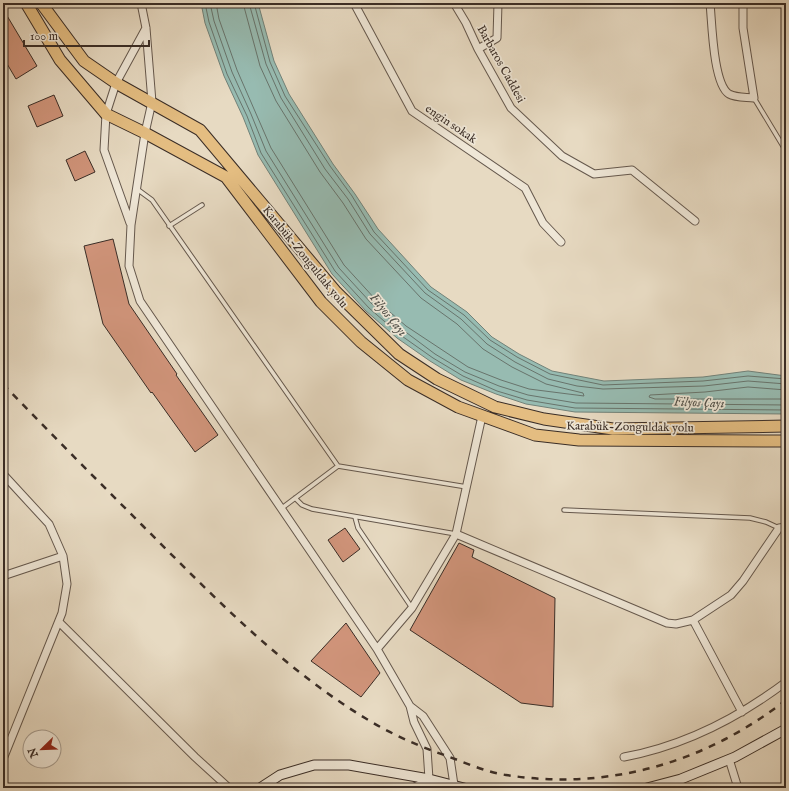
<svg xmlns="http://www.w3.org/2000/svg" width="789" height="791" viewBox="0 0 789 791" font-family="'IM FELL English',serif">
  <rect width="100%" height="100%" fill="#e7dac2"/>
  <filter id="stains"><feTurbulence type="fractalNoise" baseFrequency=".005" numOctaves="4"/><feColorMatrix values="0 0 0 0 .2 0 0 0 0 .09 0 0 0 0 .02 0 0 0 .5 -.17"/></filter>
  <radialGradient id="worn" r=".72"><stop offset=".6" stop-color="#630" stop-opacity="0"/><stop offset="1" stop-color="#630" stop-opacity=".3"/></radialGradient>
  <path fill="#97bbb1" stroke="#728279" d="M201 3H258L274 61 289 94 333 164 355 194 378 229 431 287 467 312 492 337 519 354 552 371 604 381 703 377 748 371 786 376V414L575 412 526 404 496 394 461 380 430 361 397 338 366 311 332 274 258 155 243 117 224 76 205 23Z"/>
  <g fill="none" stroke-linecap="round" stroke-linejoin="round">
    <path stroke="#68746c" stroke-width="1" d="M205 3 209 22 227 74 247 116 261 153 335 271 369 308 399 334 433 358 463 376 497 391 527 400 575 408 786 410
      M210 3 214 21 232 72 251 114 266 151 339 268 372 304 403 330 435 354 465 372 499 386 528 395 576 403 786 405
      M216 3 219 19 237 70 271 148 344 265 376 300 406 326 468 367 501 380 529 389 584 396 583 393 546 384 512 367 483 349 457 324 421 298 366 239 343 203 320 172 276 101 260 66 243 3
      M249 3 266 64 281 98 325 169 348 199 370 234 425 293 461 319 487 344 515 362 548 379 577 386 603 389 704 386 748 381 786 384
      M254 3 270 62 285 96 330 166 352 196 374 232 428 290 464 315 490 340 517 357 550 374 603 385 703 381 748 376 786 379
      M786 390 748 387 705 392 650 395 649 397 655 399H786"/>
  </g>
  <path fill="#d0947a" stroke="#3a2d26" d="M3 9 37 66 16 79 3 57Z
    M54 95 63 116 37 127 28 106Z
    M85 151 95 172 75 181 66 160Z
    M113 239 129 304 177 374 176 375 218 435 195 452 152 392 151 393 103 324 84 246Z
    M345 528 360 549 343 562 328 540Z
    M459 543 474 550 472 557 555 598 553 707 521 703 410 630Z
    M346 623 380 673 361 697 311 661Z"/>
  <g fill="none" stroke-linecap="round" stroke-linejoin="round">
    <g stroke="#65584d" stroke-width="5.5">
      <path id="service" d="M754 98 786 151
        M137 189 152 200 338 466
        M169 226 202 205
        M295 498 302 505 312 509 456 534
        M282 508 338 466 467 487
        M564 510 750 518 766 522 779 528
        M355 517 358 528 412 608"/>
    </g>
    <g stroke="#65584d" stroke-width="9">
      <path id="minor" d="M141 3 146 28 152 102 145 133 131 225 129 266 140 301 377 649 410 706 414 722 427 749 429 779 413 788
        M354 3 412 111 525 188 543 223 561 242
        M454 3 466 23 478 49 511 108 562 156 594 174 632 170 695 221
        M710 3C712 22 713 84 729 94 736 98 746 97 754 98L743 28V3
        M478 49 497 38 498 3
        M130 223 104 150 106 114 116 83 146 28
        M3 474 49 524 63 556 3 576
        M456 534 482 416
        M693 620 742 712
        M59 622 195 757 229 788
        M377 649 412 608 456 534 667 623 676 624 693 620 731 595 743 581 779 528 786 527
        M410 706 423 716 450 758 454 785
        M624 757C683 746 738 718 786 682
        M3 759 62 613 67 584 63 556
        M729 759 738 788"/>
    </g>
    <g stroke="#3a2d26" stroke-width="11">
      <path id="secondary" d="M260 788 280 775 314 765H349L429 779 464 788
        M647 788 681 779 735 757 786 729"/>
    </g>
    <g stroke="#3a2d26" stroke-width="13">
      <path id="trunk" d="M26 3 60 60 106 114 145 133 226 177 321 302 361 342 408 380 458 407 535 435 579 440 786 441
        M41 3 84 61 116 83 200 130 336 292 399 354 437 379 495 407 544 419 613 429 786 426"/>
    </g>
    <use href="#service" stroke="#efe7d7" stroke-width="3.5"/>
    <use href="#minor" stroke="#efe7d7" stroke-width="7"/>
    <use href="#secondary" stroke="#efe7d7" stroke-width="9"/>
    <use href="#trunk" stroke="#e4bd81" stroke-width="11"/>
    <path stroke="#3a2d26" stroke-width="2.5" stroke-dasharray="7 7" stroke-linecap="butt" d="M3 384C49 432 96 479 143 526 212 595 281 667 365 718 391 734 418 746 447 756 466 763 486 772 506 775 608 791 705 763 786 700"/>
  </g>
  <g text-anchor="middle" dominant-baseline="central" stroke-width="3.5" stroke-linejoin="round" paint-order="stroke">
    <g font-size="12" fill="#3a2d26" stroke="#efe7d7">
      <text transform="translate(501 64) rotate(61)">Barbaros Caddesi</text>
      <text transform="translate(451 124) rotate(34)">engin sokak</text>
      <text transform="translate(305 257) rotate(51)">Karabük-Zonguldak yolu</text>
      <text transform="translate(630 427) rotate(1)">Karabük-Zonguldak yolu</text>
    </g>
    <g font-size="13" font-style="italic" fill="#515049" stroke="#efe7d7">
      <text transform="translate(388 315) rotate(51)">Filyos Çayı</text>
      <text transform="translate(699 403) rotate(2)">Filyos Çayı</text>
    </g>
  </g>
  <rect width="789" height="791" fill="none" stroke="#e7dac2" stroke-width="16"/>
  <rect x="4" y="4" width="781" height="783" fill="none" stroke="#3a2d26" stroke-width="2"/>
  <rect x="8" y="8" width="773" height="775" fill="none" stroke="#3a2d26"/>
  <g transform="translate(42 749) rotate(247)"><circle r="19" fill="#efe7d7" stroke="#a79d90"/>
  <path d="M0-3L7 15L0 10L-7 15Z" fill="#8f2418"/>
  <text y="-6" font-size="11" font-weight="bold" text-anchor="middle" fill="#3a2d26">N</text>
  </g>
  <path d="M24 40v6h125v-6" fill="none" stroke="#3a2d26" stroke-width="2"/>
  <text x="30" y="40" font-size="12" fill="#3a2d26" stroke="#efe7d7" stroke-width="3" paint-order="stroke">100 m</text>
  <rect width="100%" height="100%" filter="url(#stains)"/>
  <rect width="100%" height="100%" fill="url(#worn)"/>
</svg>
